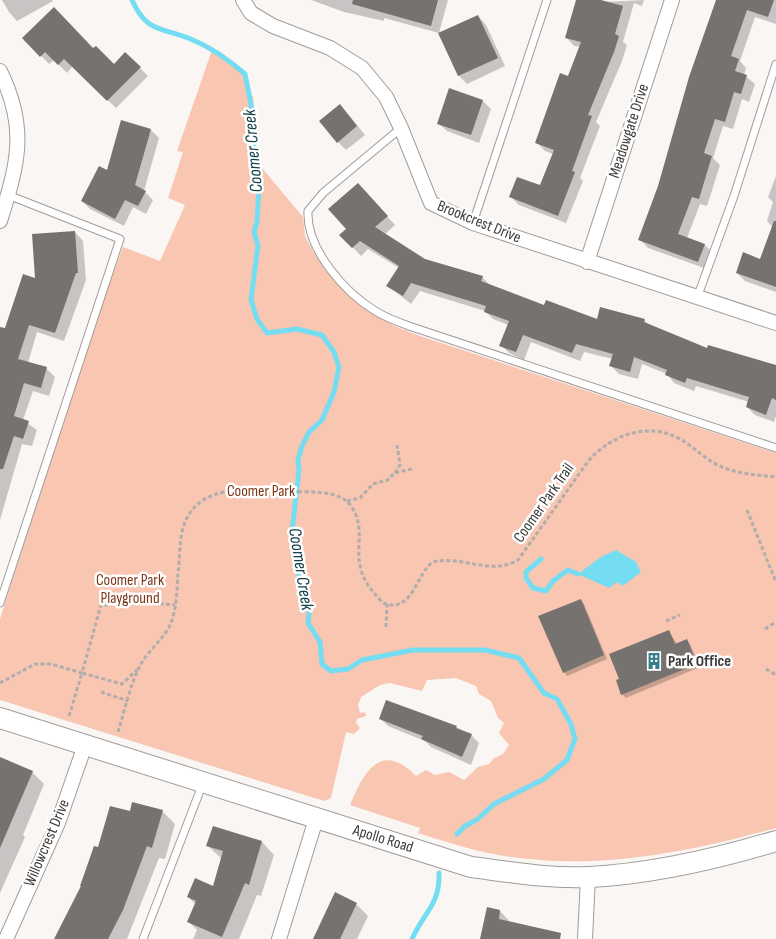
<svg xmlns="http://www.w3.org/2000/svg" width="776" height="939" viewBox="0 0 776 939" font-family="'Sofia Sans Condensed',sans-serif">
  <rect width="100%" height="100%" fill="#faf6f4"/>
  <path fill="#f8c6b1" d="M212 50 244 74 246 87 253 97 257 162 303 217 305 236 314 253 329 274 369 312 397 327 420 336 776 453V828C683 854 584 873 488 853 464 848 441 840 418 833L420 828 350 805C364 772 381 740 416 776L426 770 435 775 449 772 464 780 478 767 489 764 494 758 503 754 509 745 499 733 504 723 498 718 491 701 479 694 476 686 456 678 427 680 422 691 390 683 380 685 361 697 358 705 360 713 365 712 366 716 357 719 356 723 360 728 354 734 346 732 331 798 324 801 0 700V619L93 326 123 247 160 261 185 205 168 198 183 152 177 151Z"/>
  <path fill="#75ddf2" d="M616 550 636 562 641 572 623 586 617 582 609 588 578 574 601 557Z"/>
  <path fill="#0003" d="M2 0H52L53 1 17 21 9 12Z
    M311 0H448L439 33 384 18V21L344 12Z
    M577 0 603 2 644 0 642 6 634 3 623 42 627 45 622 61 596 122 600 126 580 178 583 181 566 223 519 205 511 197 541 187 553 154 545 151 537 143 581 47 574 46 566 37Z
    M717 0H776V24L755 17 740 61 746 68 744 75 755 84 749 102 742 99 733 129 723 126 713 158 720 165 707 206 700 204 687 238 705 245 713 253 707 269 648 248 640 239 659 187Z
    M478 16 486 25 505 66 467 84 459 76Z
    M24 38 93 50 114 65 125 53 148 76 116 108 73 66 67 73 54 60 49 64Z
    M450 90 483 101 491 109 479 143 447 131 438 123Z
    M348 114 365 135 346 150 338 142Z
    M151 130 159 138 144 191 153 200 146 214 133 207 124 226 90 209 82 201 107 172Z
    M776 176V292L745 281 737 273 761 260 773 227 767 221 773 202 768 197Z
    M366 193 395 225 384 235 425 260 482 277 491 286 545 307 598 321 644 320 649 325 708 350 776 366V416L774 422 755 415 747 407 749 402 696 386 694 391 674 383 667 374 642 364 638 379 619 374 611 366 613 359 584 352 580 361 531 342 524 360 509 353 501 345 508 325 493 319 485 311 420 291 411 304 388 286 399 268 368 249 361 256 341 235 348 229Z
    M75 232 83 241 86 280 64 341 37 332 28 363 46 368 55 377 49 396 33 391 23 420 37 430 32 446 22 444 0 520V335L37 280Z
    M581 600 584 604 607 659 567 676 564 672Z
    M669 631 677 644 687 640 690 644 700 667 626 698 622 694Z
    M380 718 456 727 471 735 479 743 471 765 431 747 425 741 388 726Z
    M0 758 32 772 44 784 23 835 25 837 0 893Z
    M162 811 175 824 165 859 159 858 127 939H56L99 849 131 812Z
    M213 828 262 842 274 855 261 896 257 895 239 939H193L197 930 189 922 196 905 188 897 214 887 222 859 208 846Z
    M356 904 368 916 357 939H314Z
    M500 911 512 924 554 939H482Z"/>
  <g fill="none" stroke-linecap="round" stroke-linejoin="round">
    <path stroke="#75ddf2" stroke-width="5" d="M132 0C147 34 163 27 193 40 212 48 229 60 245 74L251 104 255 165 259 188 257 222 254 232 258 245 251 300 257 319 267 333 297 329 322 335 334 352 339 367 334 392 322 420 309 432 302 446 298 460 299 470 292 532 299 565V580L310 603 308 623 320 642 322 664 331 671 348 669 362 660 413 650H485L519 658 544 693 557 699 571 724 575 739 567 760 544 779 494 804 478 819 465 826 457 834
      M541 559 526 572V578L533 588 546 591 553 581 568 570 578 574
      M412 939C424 912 440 905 439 873"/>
  </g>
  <path fill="#767270" d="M353 0H438L431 26 352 4Z
    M576 0H601L623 6 615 34 619 36 614 52 588 115 592 116 572 171 575 172 558 216 509 197 517 177 540 185 554 150 535 143 560 73 568 76 581 42 565 38Z
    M716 0H774L768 17 747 10 731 56 739 59 735 71 747 75 741 94 734 92 725 122 715 119 704 153 712 156 699 199 692 197 678 234 705 244 698 262 638 240 658 186 689 77Z
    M54 7 93 48 96 46 114 64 125 52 141 67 107 101 64 59 58 65 45 52 40 57 22 38Z
    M478 15 498 58 458 76 438 33Z
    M449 88 483 100 471 135 437 124Z
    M340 104 357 126 337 143 319 121Z
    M121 120 151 129 135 185 146 191 138 206 125 200 115 219 81 201 99 166 107 170Z
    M358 183 388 216 375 227 425 259 483 276 481 281 544 305 546 300 597 319 600 307 645 319 644 322 707 348 708 345 776 365V400L772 398 766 415 746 407 749 397 687 378 685 383 665 375 667 370 634 357 630 372 609 366 613 354 576 344 572 353 523 335 516 352 499 346 509 321 484 312 486 306 411 283 403 296 386 286 399 266 360 241 352 248 339 235 346 229 328 209Z
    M774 221H776V287L736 273 743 252 760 259Z
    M75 231 78 273H76L55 333 29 325 18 359 47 367 41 388 24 383 14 416 29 421 23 439 14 436 3 469H0V327L5 328 23 274 35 278 32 234Z
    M581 599 604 655 563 673 538 616Z
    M669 630 675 644 687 639 697 664 621 695 616 680 619 679 609 654Z
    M386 700 457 726 456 728 472 734 462 757 421 739 423 736 379 719Z
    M0 757 33 771 0 848Z
    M132 802 163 810 152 848 147 846 123 910 108 939H54L81 886H80L94 846 98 847 110 806 130 811Z
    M213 826 262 841 249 885 245 883 222 937 187 922 196 901 187 897 195 878 213 886 223 851 206 846Z
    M335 892 357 903 340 939H313Z
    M487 907 500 910 499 919 561 933 560 939H480Z"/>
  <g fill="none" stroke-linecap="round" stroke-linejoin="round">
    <g stroke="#a09c9a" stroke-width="9">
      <path id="lane" d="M401 128 323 193 308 211C306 249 345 293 377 312 387 318 398 322 409 326L776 448
        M473 223 547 0
        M697 298 734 196 776 64
        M0 603 120 239 8 195
        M143 939 203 783"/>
    </g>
    <g stroke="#a09c9a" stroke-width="16">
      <path id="street" d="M243 0 251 13 273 26 330 48 362 68 386 97 401 128 431 203 473 223 776 323
        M0 71C28 128 18 164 0 221
        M587 262 672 0
        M6 939 58 823 85 745
        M279 939 316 819
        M585 939 588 877"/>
    </g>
    <g stroke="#a09c9a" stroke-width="22">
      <path id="secondary" d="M0 718 471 867C510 872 550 879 589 877 652 874 716 859 776 841"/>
    </g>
    <path stroke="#b0adac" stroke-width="3" stroke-dasharray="4 2.5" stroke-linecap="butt" d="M395 473 400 465 397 445
      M347 501 360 498 373 484 388 480 394 473 412 469
      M747 510 776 582
      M153 603 175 605
      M666 621 680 615
      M386 627 387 604
      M765 629 776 622
      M766 669 776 675
      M0 683 35 664H51L82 673 101 605H108
      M101 692 128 701
      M69 716 82 673 122 684 137 670
      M118 732C125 710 130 684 141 664 148 651 166 636 170 625 177 610 177 589 178 573 180 559 179 542 183 528 196 481 255 489 291 491 310 493 339 489 351 506 371 534 344 560 375 594 378 597 382 603 386 604 413 612 417 572 433 562 461 555 491 576 518 560L589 460C613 434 649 421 682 440 695 448 706 460 720 466 737 474 757 475 776 477"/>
    <use href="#lane" stroke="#fff" stroke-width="7"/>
    <use href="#street" stroke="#fff" stroke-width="14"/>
    <use href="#secondary" stroke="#fff" stroke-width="20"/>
  </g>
  <defs>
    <g id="building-bare" transform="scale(1.35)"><path d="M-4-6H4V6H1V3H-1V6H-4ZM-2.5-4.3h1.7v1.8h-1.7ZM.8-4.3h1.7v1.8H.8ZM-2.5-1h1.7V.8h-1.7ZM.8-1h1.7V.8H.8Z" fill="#367b89" stroke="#fff" stroke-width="2.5" paint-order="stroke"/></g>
  </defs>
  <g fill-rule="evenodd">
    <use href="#building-bare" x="654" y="661"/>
  </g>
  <g text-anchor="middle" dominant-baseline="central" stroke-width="5" stroke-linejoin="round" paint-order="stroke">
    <g font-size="16" fill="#3e3c3b" stroke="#fff">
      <text transform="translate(629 131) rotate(-72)">Meadowgate Drive</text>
      <text transform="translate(479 222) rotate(22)">Brookcrest Drive</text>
      <text transform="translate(544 503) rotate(-55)">Coomer Park Trail</text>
      <text transform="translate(383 839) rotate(17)">Apollo Road</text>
      <text transform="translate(47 843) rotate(-67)">Willowcrest Drive</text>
    </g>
    <g font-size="16" fill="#7b3717" stroke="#fff">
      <text x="261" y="491">Coomer Park</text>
      <text x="130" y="580">Coomer Park<tspan x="130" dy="18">Playground</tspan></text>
    </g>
    <g font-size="16" font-weight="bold" fill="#3e3c3b" stroke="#fff" text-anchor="start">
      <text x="668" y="661">Park Office</text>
    </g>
    <g font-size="18" font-style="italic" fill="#11414b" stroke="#fff">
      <text transform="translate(253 151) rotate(-95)">Coomer Creek</text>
      <text transform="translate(301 569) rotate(81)">Coomer Creek</text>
    </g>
  </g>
</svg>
